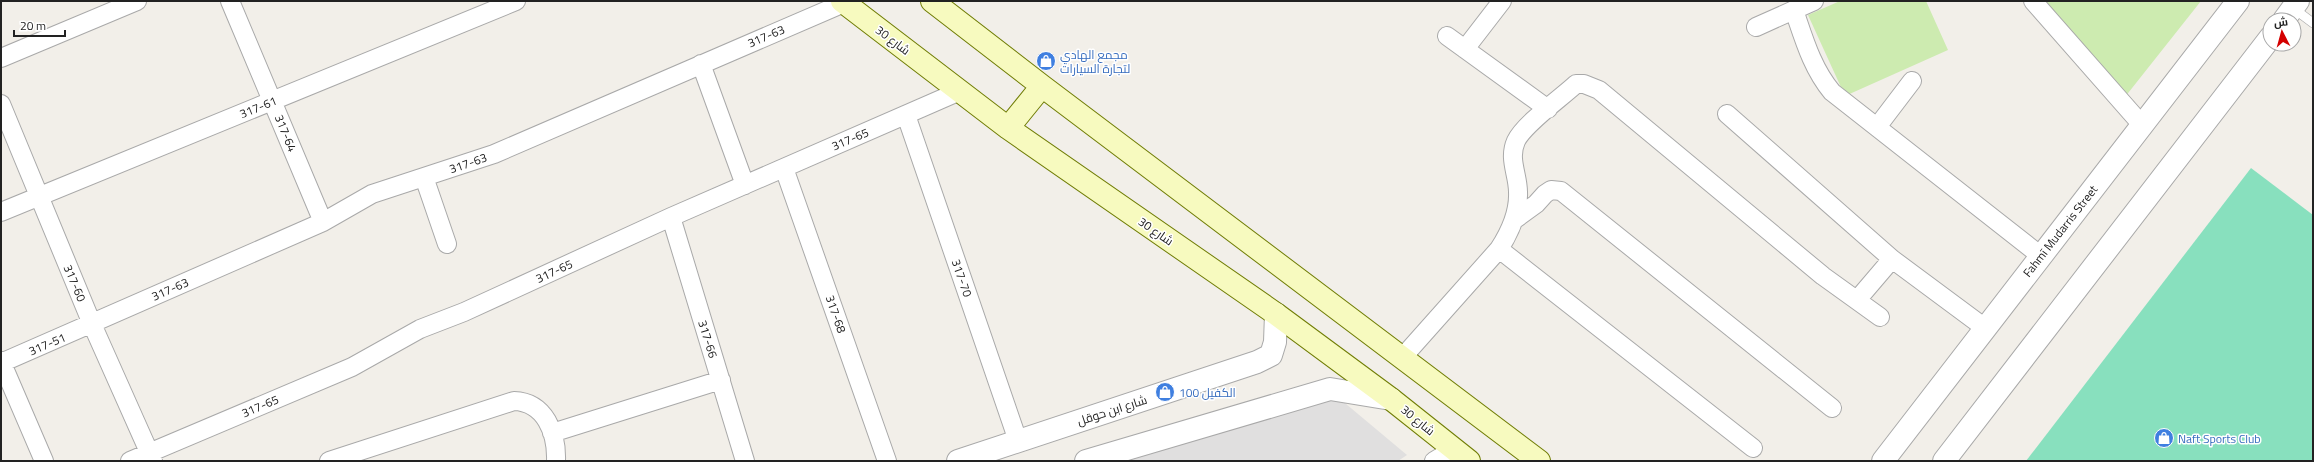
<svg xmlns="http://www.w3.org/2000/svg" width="2314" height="462" viewBox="0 0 2314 462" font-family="'Titillium Web',Cairo,sans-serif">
  <rect width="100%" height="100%" fill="#f2efe9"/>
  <path fill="#e0dfdf" d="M1321 383 1407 455 1398 461H1092Z"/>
  <path fill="#cdebb0" d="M1840 1H1926L1948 50 1845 96 1808 15Z
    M2035 1H2201L2121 102Z"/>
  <path fill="#88e0be" d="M2251 168 2313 215V461H2026Z"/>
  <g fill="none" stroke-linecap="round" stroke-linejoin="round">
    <g stroke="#a9a9a9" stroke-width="10">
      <path id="service" d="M2293 8 2313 23"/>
    </g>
    <g stroke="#a9a9a9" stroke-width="20">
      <path id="minor" d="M230 1 323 222
        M2033 1 2142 125
        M1794 10C1804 39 1812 68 1832 92L2041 256
        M1756 27 1814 1
        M1447 36 1548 109
        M1465 49 1502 1
        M1 58 137 1
        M701 64 745 185
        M1 104 92 324 153 461
        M1727 114 1892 259 1985 328
        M906 115 1018 441
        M1877 127 1912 81
        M784 168 887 461
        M424 177 447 244
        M1 212 516 1
        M671 217 745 461
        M1514 220 1536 204 1545 194 1551 190 1561 191 1832 408
        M1499 249 1753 448
        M1857 300 1892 259
        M1402 358 1499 249C1510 232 1519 213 1518 192 1518 174 1508 159 1516 141 1524 124 1561 98 1576 84H1584L1599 90 1823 276 1880 317
        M1 361 44 461
        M1 363 323 222 372 194 494 154 844 3
        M552 433 721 380
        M130 461 352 367 420 329 464 312 671 217 960 91
        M329 461 514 401C545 402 557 433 556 461
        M1434 461 1454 449"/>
    </g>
    <g stroke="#a9a9a9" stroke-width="24">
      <path id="tertiary" d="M2284 20 2298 1
        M958 461 1257 362 1271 355 1275 342 1276 314
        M1086 461 1330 389 1391 399
        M1883 461 2238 1
        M1944 461 2270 38"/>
    </g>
    <g stroke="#707d05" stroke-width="24">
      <path id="secondary" d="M842 1 1008 128 1276 314 1391 399 1469 461
        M932 1 1042 86 1539 461
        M1008 128 1042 86"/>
    </g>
    <use href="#service" stroke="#fff" stroke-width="9"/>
    <use href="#minor" stroke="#fff" stroke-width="18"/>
    <use href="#tertiary" stroke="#fff" stroke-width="22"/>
    <use href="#secondary" stroke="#f7fabf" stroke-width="22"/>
  </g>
  <defs>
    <g id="shop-disc" transform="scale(1)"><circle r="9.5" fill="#3f7fe0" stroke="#fff"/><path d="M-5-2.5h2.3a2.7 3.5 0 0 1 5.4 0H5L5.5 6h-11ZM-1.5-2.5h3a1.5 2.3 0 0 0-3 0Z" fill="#fff"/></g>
  </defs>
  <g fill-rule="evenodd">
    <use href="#shop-disc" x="1046" y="61"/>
    <use href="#shop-disc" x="1165" y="392"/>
    <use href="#shop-disc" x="2164" y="438"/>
  </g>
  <g text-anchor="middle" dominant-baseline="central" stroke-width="3" stroke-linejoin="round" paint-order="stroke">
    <g font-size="12" fill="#222" stroke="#fff">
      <text transform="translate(766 36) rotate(-23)">317-63</text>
      <text transform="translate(893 40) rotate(37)">شارع 30</text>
      <text transform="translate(258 107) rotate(-22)">317-61</text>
      <text transform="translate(286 133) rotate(68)">317-64</text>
      <text transform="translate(850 139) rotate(-23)">317-65</text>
      <text transform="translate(468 163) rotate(-19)">317-63</text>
      <text transform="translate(1156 231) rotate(35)">شارع 30</text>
      <text transform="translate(2060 231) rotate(-52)">Fahmī Mudarris Street</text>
      <text transform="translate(554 271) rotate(-25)">317-65</text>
      <text transform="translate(962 278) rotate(71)">317-70</text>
      <text transform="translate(75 283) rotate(67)">317-60</text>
      <text transform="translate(170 289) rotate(-24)">317-63</text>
      <text transform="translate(836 314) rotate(71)">317-68</text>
      <text transform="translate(708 339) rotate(73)">317-66</text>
      <text transform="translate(47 344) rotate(-23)">317-51</text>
      <text transform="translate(260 406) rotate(-23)">317-65</text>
      <text transform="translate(1112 410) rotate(-18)">شارع ابن حوقل</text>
      <text transform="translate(1418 420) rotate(39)">شارع 30</text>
    </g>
    <g font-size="12" fill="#366cbe" stroke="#fff" text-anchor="start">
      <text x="1060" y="54">مجمع الهادي<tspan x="1060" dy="14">لتجارة السيارات</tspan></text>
      <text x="1179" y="392">الكفيل 100</text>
      <text x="2178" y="438">Naft Sports Club</text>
    </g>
  </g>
  <rect width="2314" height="462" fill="none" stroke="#222222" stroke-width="4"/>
  <g transform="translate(2282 32) rotate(354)"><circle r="19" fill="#ffffff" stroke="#a7a7a7"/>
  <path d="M0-3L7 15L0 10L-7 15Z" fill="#d40000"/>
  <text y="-6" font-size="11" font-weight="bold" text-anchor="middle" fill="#222222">ش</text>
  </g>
  <path d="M14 30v6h51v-6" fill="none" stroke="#222222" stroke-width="2"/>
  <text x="20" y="30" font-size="12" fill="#222222" stroke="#ffffff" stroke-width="3" paint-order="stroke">20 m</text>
</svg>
